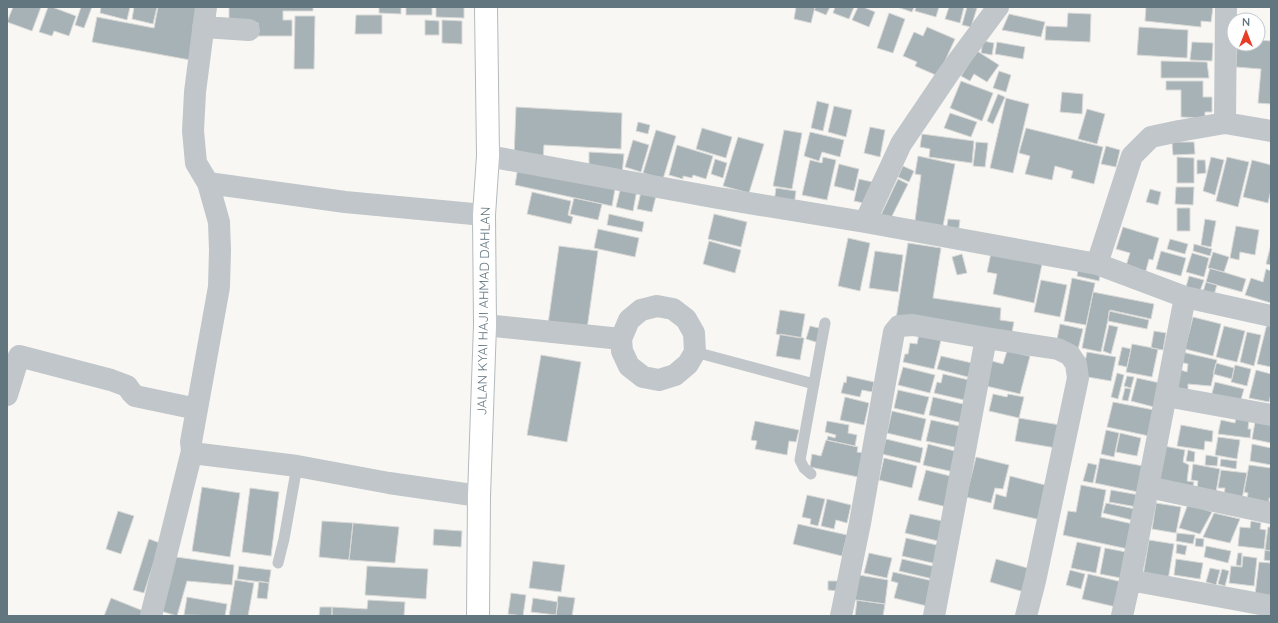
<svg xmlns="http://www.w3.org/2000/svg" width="1278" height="623" viewBox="0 0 1278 623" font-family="Quicksand,sans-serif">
  <rect width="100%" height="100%" fill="#f8f7f4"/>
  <path fill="#a7b2b6" stroke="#d9d9d7" d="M13 7H41L32 31 7 22Z
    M48 7H52L76 16 69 36 54 31 52 36 39 32Z
    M81 7H92L84 28 75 25Z
    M101 7H130L127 20 100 13Z
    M134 7H157L153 24 132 19Z
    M158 7H200L190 60 92 42 97 17 154 28Z
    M229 7H313V11H283V20H292V36H258V23L229 22Z
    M379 7H401V14L379 13Z
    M406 7H432V15H406Z
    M436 7H464V18L436 17Z
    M796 7H815L811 23 794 19Z
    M816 7H830L826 15 814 10Z
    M835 7H854L849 19 833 13Z
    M858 7H863L875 12 869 27 852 20Z
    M897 7H914L912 12Z
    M916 7H939L936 17 915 11Z
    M949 7H964L960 23 945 19Z
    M967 7 977 8 971 27 962 25Z
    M1146 7H1213L1211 22 1201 21V27L1145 21Z
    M889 13 905 19 893 53 877 48Z
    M1068 13 1091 14 1090 42 1045 40 1046 26 1067 27Z
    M1009 14 1045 22 1041 37 1002 30Z
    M356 15H382V34H355Z
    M295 16H315L314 69H294Z
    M425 20 439 21V35H425Z
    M442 20 462 21V44L442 43Z
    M927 27 955 39 938 76 915 66 917 62 903 56 914 32 923 36Z
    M1139 27 1188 30 1187 58 1137 55Z
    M1258 40 1271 41V104L1258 103 1261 69 1236 67 1237 44H1258Z
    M983 41 994 43 992 55 981 53Z
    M997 42 1025 47 1023 59 995 54Z
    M1192 42 1213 43 1212 61 1190 60Z
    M977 51 999 65 987 82 974 74 970 81 961 76Z
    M1161 61 1207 62 1209 78H1161Z
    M999 71 1011 75 1006 92 993 88Z
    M961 81 993 93 982 121 950 108Z
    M1166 81H1203V97H1212V112H1205V118L1181 117V90H1166Z
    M1062 92 1083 94 1082 114 1060 112Z
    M998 94 1005 97 993 124 987 121Z
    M1006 98 1029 104 1013 173 990 168Z
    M817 101 829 104 823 131 811 128Z
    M834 106 852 110 846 137 828 132Z
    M516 107 622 113 621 149 544 145 543 159 514 158Z
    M1087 109 1105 114 1097 144 1078 139Z
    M950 113 977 122 971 137 944 128Z
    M638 122 650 125 648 134 636 131Z
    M870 127 885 130 880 157 864 153Z
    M702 128 732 137 726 158 696 149Z
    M1026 128 1103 147 1094 184 1071 178 1073 171 1055 166 1052 180 1025 174 1030 156 1019 153Z
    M656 130 676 136 663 179 643 173Z
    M784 130 802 133 792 189 773 186Z
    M810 132 844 140 840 157 822 152 819 161 804 156Z
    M922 134 974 141 972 163 929 157 930 149 920 147Z
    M738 137 764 144 749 193 723 186Z
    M633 140 649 145 641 172 625 167Z
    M976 142 988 143 985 167 973 166Z
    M1172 142H1194L1195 154 1173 155Z
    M677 145 713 156 706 179 693 175 692 178 683 176V179L669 175Z
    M1106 146 1120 150 1116 167 1101 164Z
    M589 152 624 154 622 174 589 165Z
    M918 156 955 164 942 231 914 228 921 175 915 174Z
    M823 157 836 160 827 200 802 195 810 160 822 163Z
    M1177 157 1194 158V183H1177Z
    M1211 157 1224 160 1215 195 1203 191Z
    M1227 157 1249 162 1238 207 1216 201Z
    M715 159 727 163 723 178 711 174Z
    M1197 160H1205L1206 173 1197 174Z
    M1252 160 1271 165V190L1268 203 1243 197Z
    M839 164 859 169 854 191 834 186Z
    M903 166 914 171 909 182 898 177Z
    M518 167 615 189 612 206 515 185Z
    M859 179 877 183 872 205 854 201Z
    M898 179 908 184 888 224 879 219Z
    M621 186 637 190 633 211 616 207Z
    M1176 187H1194L1193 205 1175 204Z
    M776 188 796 191 794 205 774 202Z
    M1150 189 1161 192 1158 205 1146 202Z
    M532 192 571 201 568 215 573 217 571 224 527 214Z
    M641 192 656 196 652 212 637 209Z
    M574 198 602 204 598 220 570 214Z
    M1177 208H1190V231H1177Z
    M609 214 644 222 642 232 607 225Z
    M714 214 747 222 741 247 708 239Z
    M948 219 960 220 958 234 946 232Z
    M1205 219 1216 221 1211 247 1201 245Z
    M1236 226 1259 230 1255 255 1240 252 1239 260 1230 258Z
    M1123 227 1159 238 1153 260 1149 259 1145 274 1125 269 1130 253 1116 249Z
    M598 229 639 238 635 257 594 248Z
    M848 238 870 243 860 291 838 286Z
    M1170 239 1188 244 1185 254 1167 249Z
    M709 241 741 250 735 273 703 264Z
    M908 243 941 248 933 298 1001 308 1000 320 1014 322 1011 337 896 319Z
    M1194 244 1212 249 1210 256 1193 251Z
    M1271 244V265L1266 264Z
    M559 246 598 251 587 329 548 324Z
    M875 251 903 255 898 292 869 288Z
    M1161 251 1186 258 1181 276 1156 269Z
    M1213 252 1229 257 1224 272 1208 268Z
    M991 253 1042 264 1034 303 993 294 997 274 987 272Z
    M1192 253 1209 258 1204 277 1186 272Z
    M962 254 967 273 957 275 952 257Z
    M1210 268 1246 279 1242 292 1206 282Z
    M1266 269 1271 271V303L1245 295 1251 278 1263 282Z
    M1078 270 1100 275 1099 281 1077 276Z
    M1189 276 1204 280 1200 291 1186 287Z
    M1072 278 1095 283 1086 325 1064 321Z
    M1041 280 1067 285 1060 317 1034 312Z
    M1206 282 1217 285 1213 298 1202 295Z
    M1093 292 1154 304 1151 319 1110 310 1101 352 1082 348Z
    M780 310 805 314 801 338 776 334Z
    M1109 311 1149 320 1147 329 1108 321Z
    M1193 317 1221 324 1213 356 1185 349Z
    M1060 324 1083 329 1078 349 1056 345Z
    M1267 324 1271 325V367L1257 364Z
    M1109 325 1118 327 1111 354 1103 351Z
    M810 326 823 329 819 343 806 339Z
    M1224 326 1245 331 1237 362 1216 357Z
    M1154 331 1166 333 1163 350 1151 348Z
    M1247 332 1261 335 1254 366 1240 362Z
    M780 334 804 338 800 360 776 356Z
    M919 334 941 340 934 369 903 362 905 354H908L910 343 917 344Z
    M1132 344 1158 349 1152 377 1126 372Z
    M1122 347 1131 349 1127 367 1118 365Z
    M1007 351 1030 356 1020 394 986 386 992 361 1003 364Z
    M1087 352 1116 357 1111 381 1082 376Z
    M1182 352 1217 360 1211 386 1188 384V391L1178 390V369L1187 372 1188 364 1180 362Z
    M541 355 581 362 567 442 527 435Z
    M941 356 972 363 968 377 937 369Z
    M1216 363 1234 368 1232 379 1213 374Z
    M1235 365 1251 369 1247 386 1231 382Z
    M903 367 935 375 930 393 898 385Z
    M1256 370 1271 374V394L1269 402 1249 398Z
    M1117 373 1124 375 1118 399 1111 397Z
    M943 374 969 380 964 400 934 393 937 382 941 383Z
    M847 376 874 382 872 392 862 390 860 397 841 393 844 382 846 383Z
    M1127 376 1134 377 1131 388 1124 386Z
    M1137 378 1160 383 1154 407 1131 401Z
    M1215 382 1244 389 1240 403 1211 397Z
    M1125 388 1131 389 1128 401 1122 400Z
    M898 390 929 397 924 415 894 408Z
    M993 394 1007 397 1008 394 1024 397 1019 418 989 411Z
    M845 397 869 403 864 425 840 420Z
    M933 397 967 405 962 423 929 415Z
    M1113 402 1154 410 1149 436 1107 427Z
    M892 411 926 419 921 441 887 433Z
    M1236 417 1249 419 1248 429H1251L1250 438 1218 434 1221 420 1235 423Z
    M1019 418 1060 425 1056 448 1015 441Z
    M931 420 964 427 959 448 926 441Z
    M755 421 799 430 796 442 789 441 787 455 755 449 757 441 751 440Z
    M827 421 849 425 848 433 857 435 855 446 827 440 828 436 835 438 836 435 825 432Z
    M1255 422 1271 425V443L1252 439Z
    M1181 425 1213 431 1212 442 1205 441 1204 450 1177 446Z
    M1106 430 1119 433 1114 457 1101 454Z
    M1120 433 1141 438 1137 456 1116 452Z
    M1218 437 1240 440 1237 459 1215 455Z
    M886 439 923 448 920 463 882 454Z
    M826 440 858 447 857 452 863 453 858 477 810 467 812 454 821 456Z
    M928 444 962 453 958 473 923 465Z
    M1252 444 1271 448V465L1250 461Z
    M1164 446 1185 450 1183 462 1189 465 1187 481 1194 482 1192 490 1159 484Z
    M1188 450 1195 452 1194 462 1186 461Z
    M1206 455 1218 457 1217 466 1205 465Z
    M976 457 1009 465 1003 489 995 488 991 503 966 497Z
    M884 458 917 466 912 488 879 480Z
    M1100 458 1143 466 1138 492 1095 483Z
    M1221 459 1237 461 1236 469 1220 466Z
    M1088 463 1097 465 1093 483 1083 481Z
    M1193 464 1220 469 1216 492 1197 489 1198 481 1191 480Z
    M1249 465 1271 468V499L1269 498V504L1247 500 1248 493 1244 492Z
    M926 470 958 478 951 508 918 500Z
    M1221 470 1247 473 1242 499 1224 495 1225 488H1218Z
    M1010 476 1049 486 1041 520 993 509 996 494 1006 497Z
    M1081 485 1106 490 1101 517 1133 524 1128 549 1063 535 1068 511 1076 512Z
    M202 487 240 493 230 557 192 551Z
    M250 488 279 492 271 556 242 552Z
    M1111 490 1139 495 1137 507 1109 502Z
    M807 495 825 499 818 526 810 524 811 519 802 517Z
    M827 499 851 505 847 523 836 520 834 529 821 526Z
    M1106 503 1135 509 1132 520 1103 513Z
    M1156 503 1181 507 1176 533 1152 529Z
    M1188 504 1212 512 1200 534 1179 528Z
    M118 511 134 516 121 554 106 549Z
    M1214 513 1240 519 1230 543 1203 537Z
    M910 514 947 522 942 542 905 533Z
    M322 521 353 523 349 560 319 557Z
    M1251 521 1261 523 1260 529 1266 530 1264 549 1238 546 1240 527 1250 528Z
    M353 523 399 527 395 563 349 560Z
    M798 524 847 535 842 556 793 544Z
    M1268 527H1271V551L1265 550Z
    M434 529 462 531 461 547 433 545Z
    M1177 533 1195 535 1193 544 1176 541Z
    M906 538 941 546 937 564 902 556Z
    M1196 538 1204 539 1203 547 1195 546Z
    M149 539 160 543 144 593 133 590Z
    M1149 540 1174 544 1168 580 1143 576Z
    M1077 542 1101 547 1096 573 1071 568Z
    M1177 544 1187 546 1185 555 1176 553Z
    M1206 546 1231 551 1228 563 1204 557Z
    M1105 548 1126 552 1121 578 1100 574Z
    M1265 550 1271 551V561L1264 560Z
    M869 553 892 558 887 578 864 573Z
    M1238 553H1242L1241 566 1236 565Z
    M1243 556 1257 558 1254 586 1229 583 1231 566 1242 567Z
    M176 557 234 565 232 585 187 581 177 616 161 611Z
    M902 559 936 567 933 579 899 571Z
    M996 559 1031 569 1024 592 990 582Z
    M1176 559 1203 563 1200 579 1174 575Z
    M533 561 565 565 561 592 529 588Z
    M1259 562 1271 563V597L1255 595Z
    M239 566 271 570 269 583 237 579Z
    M367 566 428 569 426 599 365 595Z
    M1210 568 1220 570 1216 585 1206 582Z
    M1222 569 1229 571 1225 586 1218 584Z
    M1070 570 1085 574 1081 589 1066 585Z
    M893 572 933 581 927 606 894 598 898 583 891 581Z
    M1088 574 1122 582 1116 607 1082 599Z
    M859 575 888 580 885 604 855 600Z
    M235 580 254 583 248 616H229Z
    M259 581 269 583 267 599 257 598Z
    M828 581H838V591L828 590Z
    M511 593 526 595 523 616 508 614Z
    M558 596 575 598 572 616H556Z
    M187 597 227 604 225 616 184 615Z
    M111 598 146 612 145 616H104Z
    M533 598 558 602 556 615 531 612Z
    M368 600 405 602 404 616H332V607L367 609Z
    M857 600 885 604 883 616H855Z
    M320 607H332V616H319Z"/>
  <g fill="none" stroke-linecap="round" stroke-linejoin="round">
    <g stroke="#b3babd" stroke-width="24">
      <path id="secondary" d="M478 616 479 496 485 325 484 215 488 156 486 7"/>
    </g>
    <path stroke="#c0c6c9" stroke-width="11" d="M695 352 814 384
      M811 474 804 468 800 460 825 323
      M278 563 284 539 297 466"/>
    <path stroke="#c0c6c9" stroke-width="22" d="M206 7 195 92 193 131 196 163 208 183 219 222 220 250 219 287 191 442 192 451 200 454 297 466 389 483 479 496
      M203 27 249 30
      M1225 123 1226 7
      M488 156 718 198 865 222 1097 264 1185 297 1271 316
      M208 183 345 202 484 215
      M865 222 901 144 949 73 998 7
      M1097 264 1132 156 1151 137 1179 131 1225 123 1271 131
      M657 306 673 309 686 319 694 333 695 352 688 364 675 375 659 380 643 377 629 366 622 351 621 339 629 320 641 310Z
      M485 325 621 339
      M7 395 19 356 111 380 127 386 132 393 135 396 197 409
      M1166 396 1271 415
      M1148 487 1271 513
      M1130 580 1271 606
      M151 616 192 451
      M841 616 860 523 894 332 899 326 913 325 986 338 1058 349 1070 355 1076 364 1078 378 1035 581 1026 616
      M934 616 986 338
      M1122 616 1130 580 1185 297"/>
    <use href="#secondary" stroke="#fff" stroke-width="22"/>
  </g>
  <g text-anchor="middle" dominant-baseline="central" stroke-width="4" stroke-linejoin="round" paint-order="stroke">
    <g font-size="13" fill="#627680" stroke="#fff">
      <text transform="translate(483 311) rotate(-89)">JALAN KYAI HAJI AHMAD DAHLAN</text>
    </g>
  </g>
  <rect width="1278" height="623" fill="none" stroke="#627680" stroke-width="16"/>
  <g transform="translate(1246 32)"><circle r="19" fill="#ffffff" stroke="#c0c8cc"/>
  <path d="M0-3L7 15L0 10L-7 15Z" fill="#e63d26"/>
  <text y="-6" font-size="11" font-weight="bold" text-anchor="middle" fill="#627680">N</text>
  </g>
</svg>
